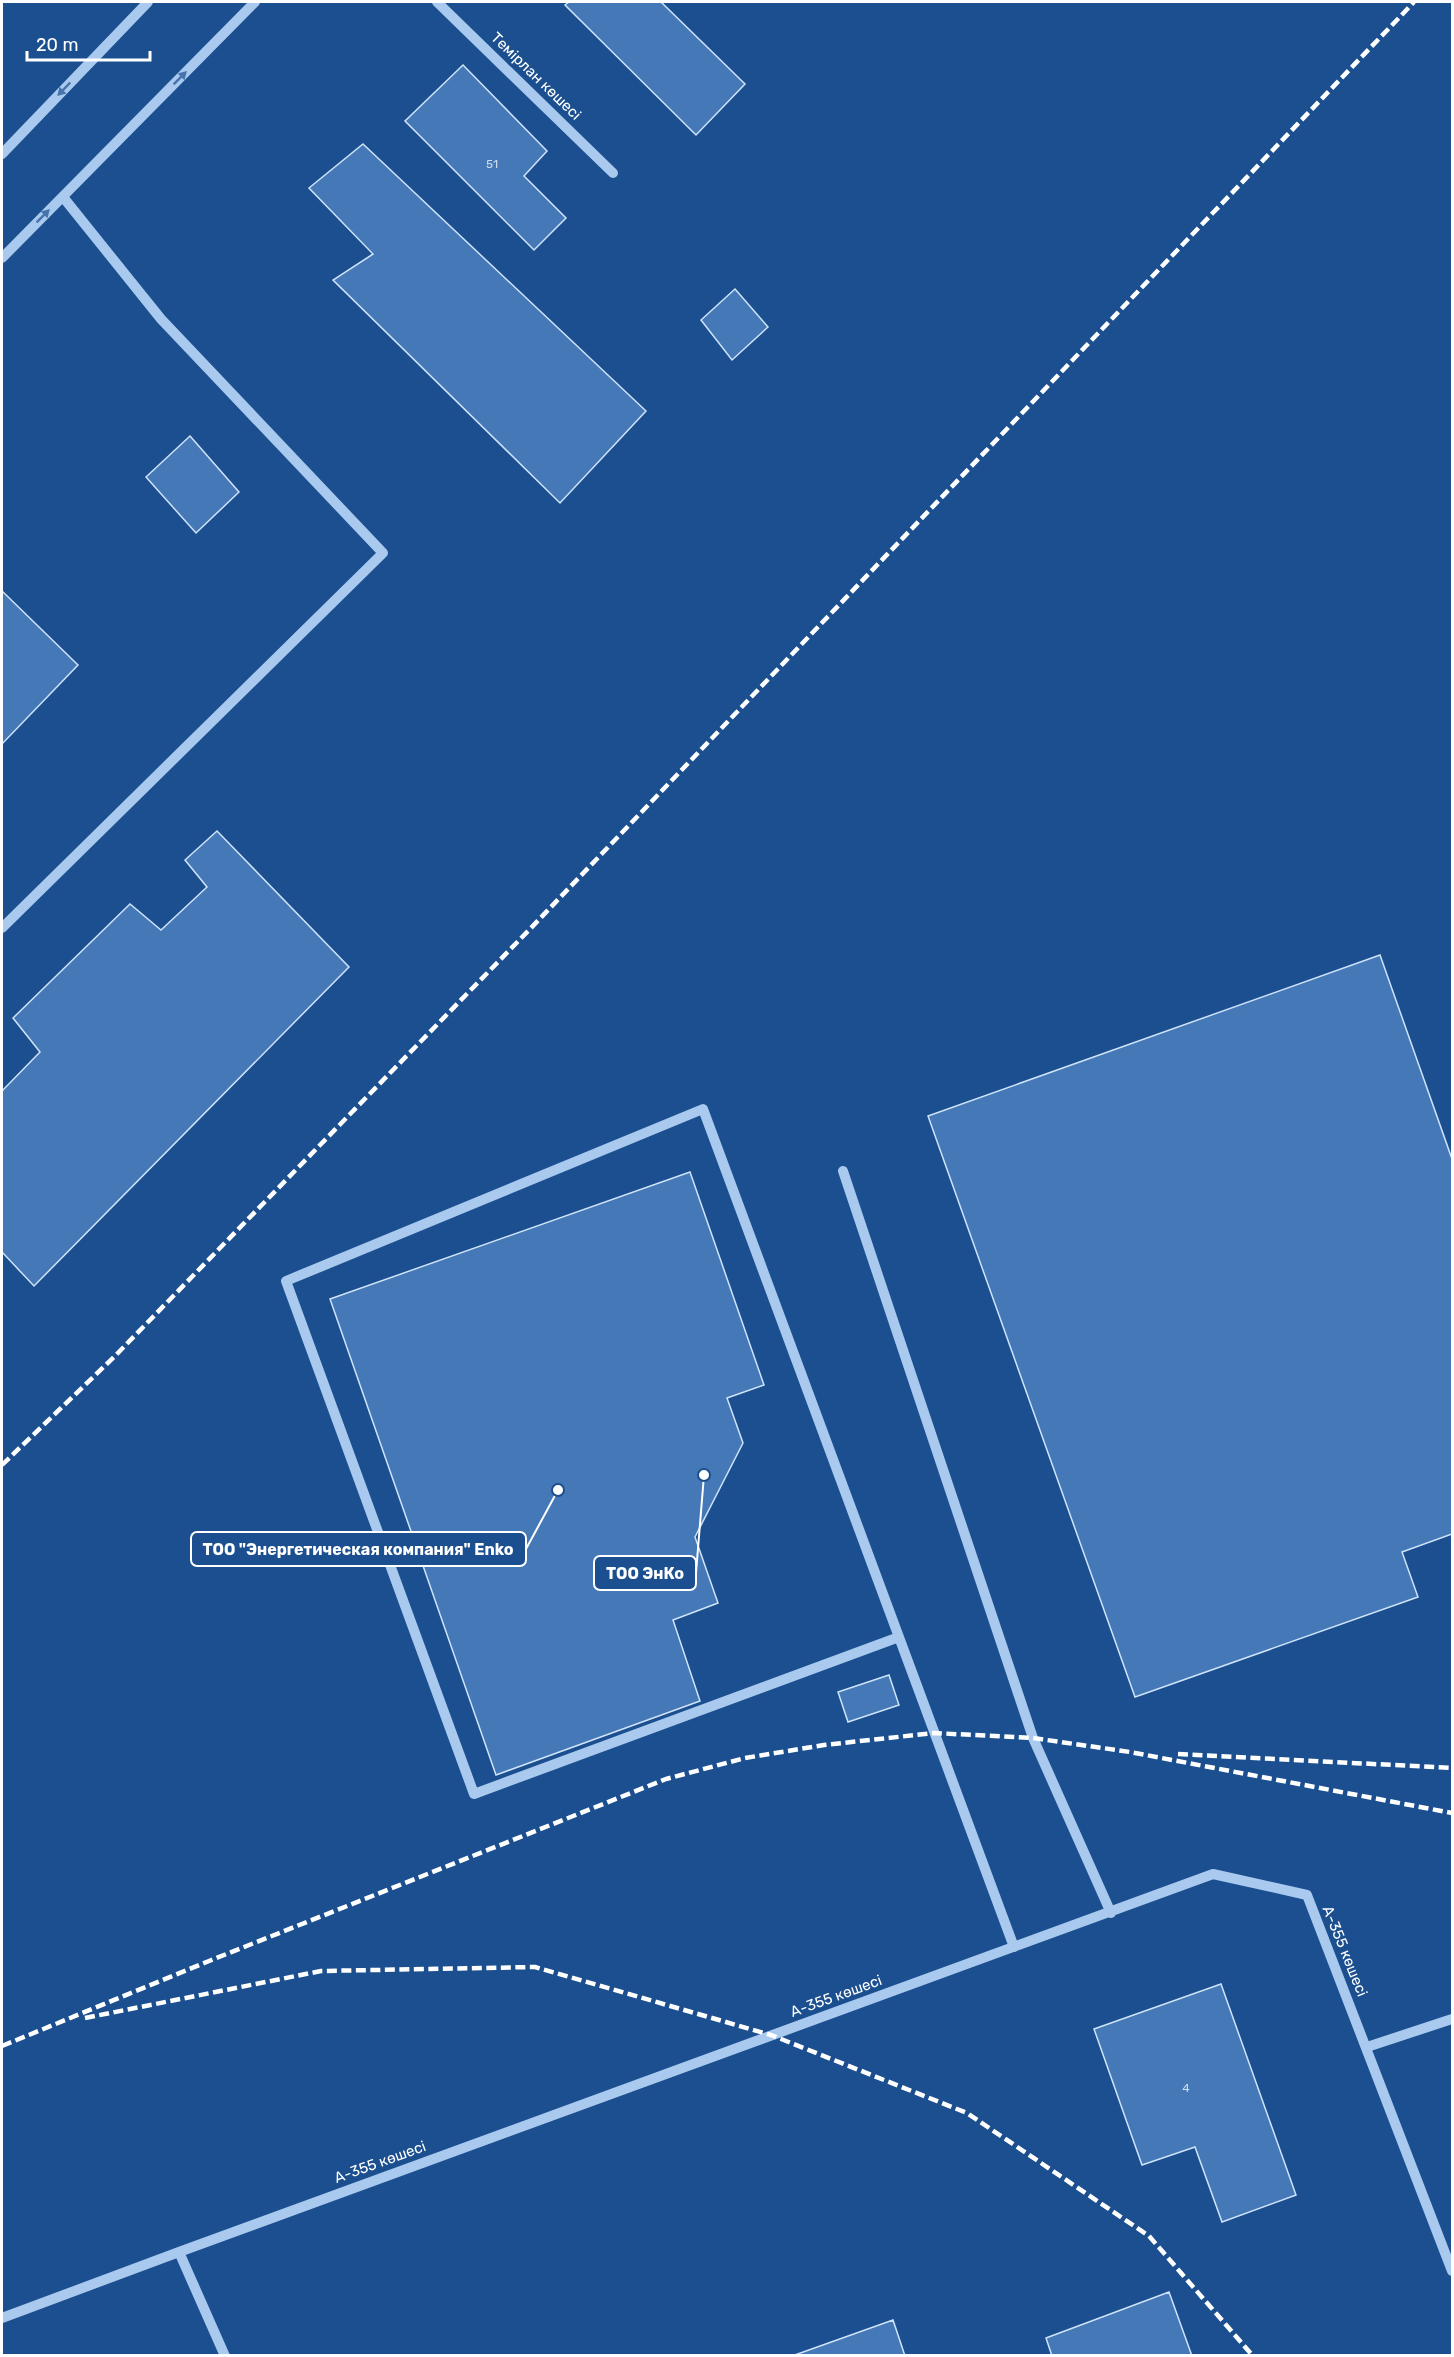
<svg xmlns="http://www.w3.org/2000/svg" width="1454" height="2357" viewBox="0 0 1454 2357" font-family="Rubik,sans-serif">
  <rect width="100%" height="100%" fill="#1b4f8f"/>
  <path fill="#4478b7" stroke="#cfe3fa" stroke-width="1.5" d="M569 2H661L745 84 696 135 565 5Z
    M463 65 547 151 524 176 566 218 534 250 405 121Z
    M363 144 646 411 560 503 333 280 373 254 309 188Z
    M735 289 768 327 732 360 701 320Z
    M190 436 239 492 196 533 146 477Z
    M2 591 78 665 2 744Z
    M217 831 349 967 34 1286 2 1252V1091L40 1052 13 1018 130 904 161 930 207 887 185 860Z
    M1380 955 1452 1159V1534L1402 1552 1418 1597 1135 1697 928 1116Z
    M690 1172 764 1385 727 1398 743 1443 695 1537 718 1603 673 1620 700 1701 496 1775 330 1299Z
    M889 1675 899 1705 848 1722 838 1692Z
    M1221 1984 1296 2195 1222 2222 1195 2147 1142 2165 1094 2029Z
    M1169 2292 1192 2356H1052L1046 2338Z
    M893 2320 905 2356H792Z"/>
  <g fill="none" stroke-linecap="round" stroke-linejoin="round">
    <path stroke="#a9c9ee" stroke-width="10" d="M437 2 613 173
      M2 154 148 2
      M2 258 255 2
      M2 928 383 553 161 319 63 197
      M843 1171 1033 1738 1111 1913
      M899 1637 474 1794 286 1281 703 1109 1014 1947
      M1367 2047 1452 2019
      M179 2252 225 2356
      M2 2318 179 2252 1213 1874 1307 1895 1452 2271"/>
    <path stroke="#fff" stroke-width="4.5" stroke-dasharray="10 4.5" stroke-linecap="butt" d="M2 1465 114 1357 530 929 1414 2
      M1178 1754 1452 1768
      M85 2018 321 1971 535 1967 771 2035 967 2113 1149 2236 1253 2356
      M2 2046 209 1961 666 1779 745 1758 824 1745 934 1733 1033 1738 1130 1752 1452 1813"/>
  </g>
  <defs><path id="oneway-solid" d="M-6-.8H1V-3.2L6.5 0L1 3.2V.8H-6Z" transform="scale(1.5)"/></defs>
  <g fill="#4674ac">
    <use href="#oneway-solid" transform="translate(180 78) rotate(-45)"/>
    <use href="#oneway-solid" transform="translate(64 89) rotate(134)"/>
    <use href="#oneway-solid" transform="translate(43 216) rotate(-45)"/>
  </g>
  <g text-anchor="middle" dominant-baseline="central" stroke-width="6" stroke-linejoin="round" paint-order="stroke">
    <g font-size="12" fill="#d0dded">
      <text x="492" y="164">51</text>
      <text x="1186" y="2088">4</text>
    </g>
    <g font-size="15" fill="#fff" stroke="#1b4f8f">
      <text transform="translate(536 76) rotate(44)">Темірлан көшесі</text>
      <text transform="translate(1345 1951) rotate(68)">А-355 көшесі</text>
      <text transform="translate(836 1996) rotate(-20)">А-355 көшесі</text>
      <text transform="translate(380 2162) rotate(-20)">А-355 көшесі</text>
    </g>
  </g>
  <path fill="none" stroke="#fff" stroke-width="2" d="M558 1490L526 1549M704 1475L696 1573"/>
  <g fill="#fff" stroke="#1b4f8f" stroke-width="2">
    <circle cx="558" cy="1490" r="6"/>
    <circle cx="704" cy="1475" r="6"/>
  </g>
  <g fill="#1b4f8f" stroke="#fff" stroke-width="2">
    <rect x="191" y="1532" width="335" height="34" rx="6"/>
    <rect x="594" y="1556" width="102" height="34" rx="6"/>
  </g>
  <g font-size="16" text-anchor="middle" font-weight="bold" fill="#fff">
    <text x="358" y="1555">ТОО "Энергетическая компания" Enko</text>
    <text x="645" y="1579">ТОО ЭнКо</text>
  </g>
  <rect width="1454" height="2357" fill="none" stroke="#ffffff" stroke-width="6"/>
  <path d="M27 51v9h123v-9" fill="none" stroke="#ffffff" stroke-width="3"/>
  <text x="36" y="51" font-size="18" fill="#ffffff" stroke="#1b4f8f" stroke-width="4.5" paint-order="stroke">20 m</text>
</svg>
